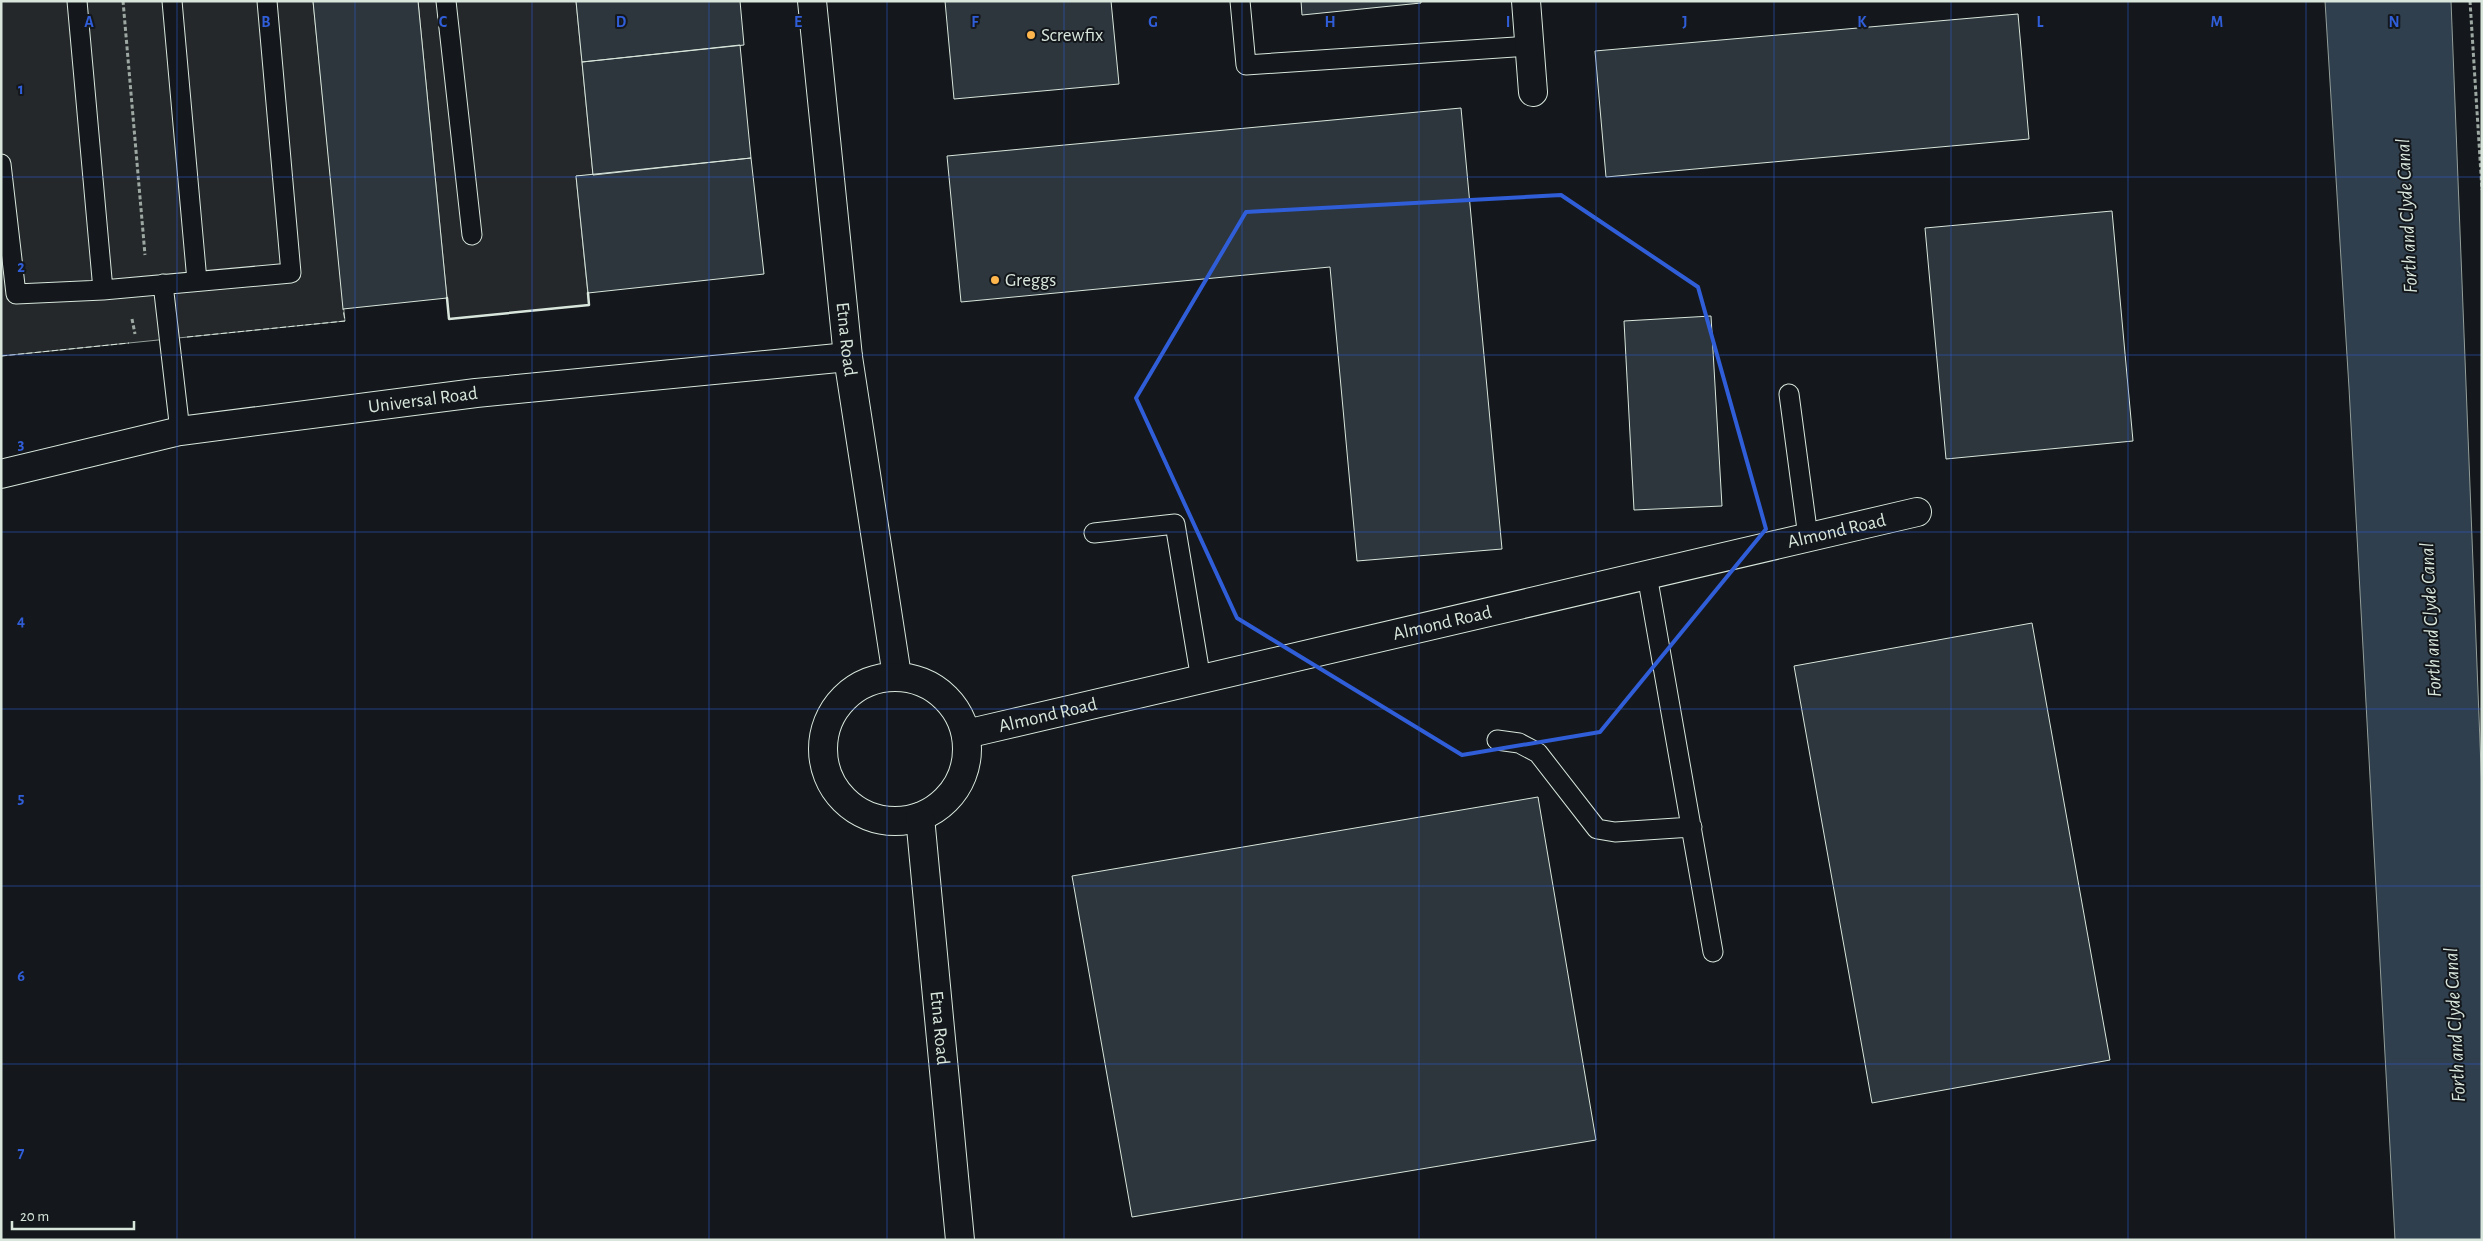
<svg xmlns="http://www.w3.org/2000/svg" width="2483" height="1241" viewBox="0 0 2483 1241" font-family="'Alegreya Sans',sans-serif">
  <rect width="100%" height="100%" fill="#14181c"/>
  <path fill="#24282b" stroke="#939e99" d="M1 1H313L345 321 1 356Z
    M418 1H576L593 175 576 176 589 305 449 319Z"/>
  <path fill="#2f3f4d" stroke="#939e99" d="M2325 1H2451L2482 793V1240H2395L2349 388Z"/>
  <path fill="#2c363c" stroke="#d8e6dc" d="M313 1H418L447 298 343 309Z
    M576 1H740L744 45 582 62Z
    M945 1H1111L1119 84 954 99Z
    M1301 1H1421V3L1302 15Z
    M2018 14 2029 139 1606 177 1595 51Z
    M740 45 751 158 593 175 582 62Z
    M1461 108 1502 549 1357 561 1330 267 961 302 947 156Z
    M751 158 764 274 588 293 576 176Z
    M2112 211 2133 441 1946 459 1925 228Z
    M1711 316 1722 506 1634 510 1624 321Z
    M2032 623 2110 1060 1872 1103 1794 666Z
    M1538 797 1596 1140 1132 1217 1072 876Z"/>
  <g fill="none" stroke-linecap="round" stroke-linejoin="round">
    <g stroke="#d8e6dc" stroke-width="21">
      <path id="service" d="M77 1 103 290 291 273 267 1
        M172 1 197 281
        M446 1 472 235
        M1240 1 1246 65 1530 46
        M1 164 16 294 103 290
        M163 284 180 431
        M1789 394 1808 537
        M1094 533 1175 524 1201 680
        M1647 575 1713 952
        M1497 740 1519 743 1538 753 1597 829 1615 832 1692 827"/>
    </g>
    <g stroke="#d8e6dc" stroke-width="30">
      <g id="minor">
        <path d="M1526 1 1533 92"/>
        <path id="s1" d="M1 474 180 431 476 393 848 357"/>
        <path id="s2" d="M966 734 1917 512"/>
      </g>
    </g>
    <g stroke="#d8e6dc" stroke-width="30">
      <g id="tertiary">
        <path id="s3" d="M812 1 848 357 897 676"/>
        <circle cx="895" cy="749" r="72"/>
        <path id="s4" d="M920 817 960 1240"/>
      </g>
    </g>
    <path stroke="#9da8a2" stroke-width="3" stroke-dasharray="4 2.5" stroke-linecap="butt" d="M123 1 145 255
      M2470 1 2482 190
      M132 319 135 334"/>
    <use href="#service" stroke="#14181c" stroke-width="19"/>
    <use href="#minor" stroke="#14181c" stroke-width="28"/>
    <use href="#tertiary" stroke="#14181c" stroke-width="28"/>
    <path stroke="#d8e6dc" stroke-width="1" stroke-dasharray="6 2.5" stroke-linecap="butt" d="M187 337 345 321 343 309
      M1 356 129 343"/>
    <path stroke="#d8e6dc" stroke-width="2.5" d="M447 298 449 319 589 305 588 293"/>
  </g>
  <path fill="none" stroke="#305dd8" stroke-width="4" stroke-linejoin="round" d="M1561 195 1698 287 1766 529 1600 732 1462 755 1237 618 1136 398 1246 212Z"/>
  <path fill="none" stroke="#305dd8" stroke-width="1" stroke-opacity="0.55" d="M177 1V1240M355 1V1240M532 1V1240M709 1V1240M887 1V1240M1064 1V1240M1242 1V1240M1419 1V1240M1596 1V1240M1774 1V1240M1951 1V1240M2128 1V1240M2306 1V1240M1 177H2482M1 355H2482M1 532H2482M1 709H2482M1 886H2482M1 1064H2482"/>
  <g fill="#ffb74d" stroke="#14181c" stroke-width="2">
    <circle cx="1031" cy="35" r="5"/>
    <circle cx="995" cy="280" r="5"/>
  </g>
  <g text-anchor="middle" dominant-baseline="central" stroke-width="4" stroke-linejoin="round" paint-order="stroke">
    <g font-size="19" fill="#d8e6dc" stroke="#14181c" text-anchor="start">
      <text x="1041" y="35">Screwfix</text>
      <text x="1005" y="280">Greggs</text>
    </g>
    <g font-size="19" fill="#d8e6dc" stroke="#14181c">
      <text stroke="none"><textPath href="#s3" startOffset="340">Etna Road</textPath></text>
      <text stroke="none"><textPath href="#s1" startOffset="429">Universal Road</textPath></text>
      <text stroke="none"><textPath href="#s2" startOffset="894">Almond Road</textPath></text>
      <text stroke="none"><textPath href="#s2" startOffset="489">Almond Road</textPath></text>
      <text stroke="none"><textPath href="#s2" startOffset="84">Almond Road</textPath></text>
      <text stroke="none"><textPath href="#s4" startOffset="212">Etna Road</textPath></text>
    </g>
    <g font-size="20" font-style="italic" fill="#d8e6dc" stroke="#14181c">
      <text transform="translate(2407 216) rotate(-93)">Forth and Clyde Canal</text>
      <text transform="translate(2431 620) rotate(-93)">Forth and Clyde Canal</text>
      <text transform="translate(2455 1025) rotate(-93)">Forth and Clyde Canal</text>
    </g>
  </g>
  <g font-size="16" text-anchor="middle" font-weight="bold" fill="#305dd8" stroke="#14181c" stroke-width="4" stroke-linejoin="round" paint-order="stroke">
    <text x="89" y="27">A</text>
    <text x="266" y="27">B</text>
    <text x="443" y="27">C</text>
    <text x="621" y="27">D</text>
    <text x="798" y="27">E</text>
    <text x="975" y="27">F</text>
    <text x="1153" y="27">G</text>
    <text x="1330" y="27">H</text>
    <text x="1508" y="27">I</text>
    <text x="1685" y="27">J</text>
    <text x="1862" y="27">K</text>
    <text x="2040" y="27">L</text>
    <text x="2217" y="27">M</text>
    <text x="2394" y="27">N</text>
    <text x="21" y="94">1</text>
    <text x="21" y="272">2</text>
    <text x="21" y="449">3</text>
    <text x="21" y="626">4</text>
    <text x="21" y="803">5</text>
    <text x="21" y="981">6</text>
    <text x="21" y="1158">7</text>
  </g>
  <rect width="2483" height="1241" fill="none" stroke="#d8e6dc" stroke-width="5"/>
  <path d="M12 1221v8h122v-8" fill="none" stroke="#d8e6dc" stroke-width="2.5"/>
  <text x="20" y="1221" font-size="15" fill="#d8e6dc" stroke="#14181c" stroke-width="4" paint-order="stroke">20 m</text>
</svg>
